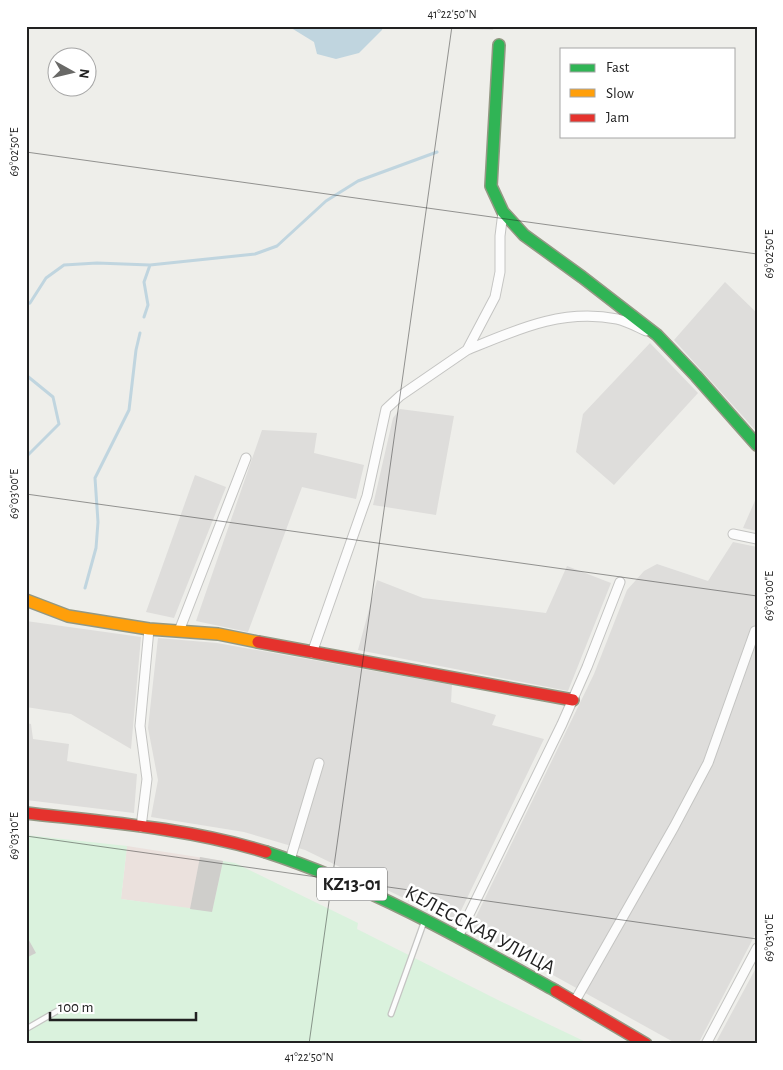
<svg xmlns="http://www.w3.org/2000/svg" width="783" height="1070" viewBox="0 0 783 1070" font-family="'Alegreya Sans',sans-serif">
  <rect width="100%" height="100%" fill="#eeeeea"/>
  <path fill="#dedddb" d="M431 26H494L493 30 431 28Z
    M725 282 757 313V432L674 340Z
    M650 343 698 393 614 485 576 452 583 414Z
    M400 409 454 416 436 515 373 505 393 418Z
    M262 430 317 433 314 453 364 465 356 499 302 487 248 632 196 621Z
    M195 475 226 487 174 618 146 612Z
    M757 496V531L743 528Z
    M733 542 757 547V931L698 1044H677L470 929 594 674 627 590 644 571 657 564 708 581Z
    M567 566 611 583 568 691 358 650 377 580 423 598 546 613Z
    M26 621 141 637 131 749 71 714 26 707Z
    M158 638 217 643 452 685 451 702 496 715 492 725 544 739 455 923 305 850 244 832 151 817 158 780 148 728Z
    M26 723 31 724 33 739 69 744 67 761 137 774 134 813 26 800Z
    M757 966V1044H715Z"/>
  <path fill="#ebe1dd" d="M127 846 223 861 212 912 121 899Z"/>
  <path fill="#daf2dd" d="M26 835 127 846 121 899 212 911 223 861 235 863 358 923 357 929 500 1001 590 1044H26Z"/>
  <path fill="#c0d5df" d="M288 26H383L382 30 359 53 336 59 317 54 314 42Z"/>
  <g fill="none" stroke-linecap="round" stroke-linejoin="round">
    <path stroke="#c0d5df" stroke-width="3" d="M26 304 30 303 46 278 64 265 97 263 150 265 255 254 277 246 326 201 358 181 437 152
      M144 317 148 305 144 282 150 265
      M26 375 53 397 59 424 26 457
      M85 588 96 548 98 522 95 478 129 410 136 350 140 333"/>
  </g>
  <path fill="#cfcecb" d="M200 857 223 861 212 912 190 909Z
    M26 935 36 953 26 958Z"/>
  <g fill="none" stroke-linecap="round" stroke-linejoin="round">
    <g stroke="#c4c4c2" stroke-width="7">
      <path id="lane" d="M391 1014 424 922
        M26 1029 64 1007"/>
    </g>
    <g stroke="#c4c4c2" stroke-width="11">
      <path id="street" d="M467 350C516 330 562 308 617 319 627 321 637 327 646 331
        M733 534 757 539
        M179 631 246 458
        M312 653 367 496 386 409 400 396 467 350 495 297 500 272V236L503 212
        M141 827 147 779 140 726 149 629
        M290 860 319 763
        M458 937 562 724 587 667 620 582
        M575 1001 674 827 708 763 755 631
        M706 1044 757 948"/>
    </g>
    <g stroke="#939883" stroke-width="14">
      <path id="fast" d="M499 45 491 186 503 212 524 235 582 277 657 335 696 376 757 445
        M266 852C368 885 463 939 556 991"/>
    </g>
    <g stroke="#939883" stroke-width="14">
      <path id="slow" d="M26 600 68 616 149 629 218 634 258 642"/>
    </g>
    <g stroke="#939883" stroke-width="14">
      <path id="jam" d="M258 642 573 700
        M26 813C106 822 188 828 266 852
        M556 991 646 1044"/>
    </g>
    <use href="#lane" stroke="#fcfcfc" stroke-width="4.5"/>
    <use href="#street" stroke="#fcfcfc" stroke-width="9"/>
    <use href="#fast" stroke="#30b455" stroke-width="11"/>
    <use href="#slow" stroke="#ff9f0a" stroke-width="11"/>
    <use href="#jam" stroke="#e5322d" stroke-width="11"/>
  </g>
  <path fill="none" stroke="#212121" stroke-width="1" stroke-opacity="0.45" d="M26 152 757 254M26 494 757 596M26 836 757 939M309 1044 452 26"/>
  <g text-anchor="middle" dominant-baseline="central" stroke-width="5" stroke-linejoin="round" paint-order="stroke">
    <rect fill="#fff" stroke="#646464" stroke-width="1" x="317" y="867.5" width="70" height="33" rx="4"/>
    <g font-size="19" font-weight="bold" fill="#212121">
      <text x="352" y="884">KZ13-01</text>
    </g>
    <g font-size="20" fill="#212121" stroke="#fff">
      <text transform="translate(480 930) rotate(28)">КЕЛЕССКАЯ УЛИЦА</text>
    </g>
  </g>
  <rect width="783" height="1070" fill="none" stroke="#ffffff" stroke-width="55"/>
  <rect x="560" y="48" width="175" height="90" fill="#ffffff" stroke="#a6a6a6"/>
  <rect x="570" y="64" width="25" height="8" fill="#30b455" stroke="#a6a6a6"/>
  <text x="606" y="72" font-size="15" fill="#212121">Fast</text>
  <rect x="570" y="89" width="25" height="8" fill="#ff9f0a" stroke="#a6a6a6"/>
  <text x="606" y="98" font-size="15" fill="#212121">Slow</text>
  <rect x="570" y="114" width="25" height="8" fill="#e5322d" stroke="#a6a6a6"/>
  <text x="606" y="122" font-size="15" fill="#212121">Jam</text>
  <g transform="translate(72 72) rotate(98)"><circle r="24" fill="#ffffff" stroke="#a6a6a6"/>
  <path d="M0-4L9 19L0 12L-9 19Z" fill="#696967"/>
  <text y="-8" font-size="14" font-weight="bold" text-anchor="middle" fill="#212121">N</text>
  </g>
  <path d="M50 1012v8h146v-8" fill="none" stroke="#212121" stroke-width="2.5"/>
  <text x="58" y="1012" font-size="15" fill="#212121" stroke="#ffffff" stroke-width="4" paint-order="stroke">100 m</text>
  <rect x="28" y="28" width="728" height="1014" fill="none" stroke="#212121" stroke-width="2"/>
  <g font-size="12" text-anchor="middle" fill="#212121">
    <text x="452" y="18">41°22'50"N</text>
    <text transform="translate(14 152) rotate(-90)" y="4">69°02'50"E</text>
    <text transform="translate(769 254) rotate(-90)" y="4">69°02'50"E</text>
    <text transform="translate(14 494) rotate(-90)" y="4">69°03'00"E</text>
    <text transform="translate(769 596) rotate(-90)" y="4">69°03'00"E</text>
    <text transform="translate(14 836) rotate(-90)" y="4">69°03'10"E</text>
    <text transform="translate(769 938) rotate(-90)" y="4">69°03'10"E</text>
    <text x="309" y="1061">41°22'50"N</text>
  </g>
</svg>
